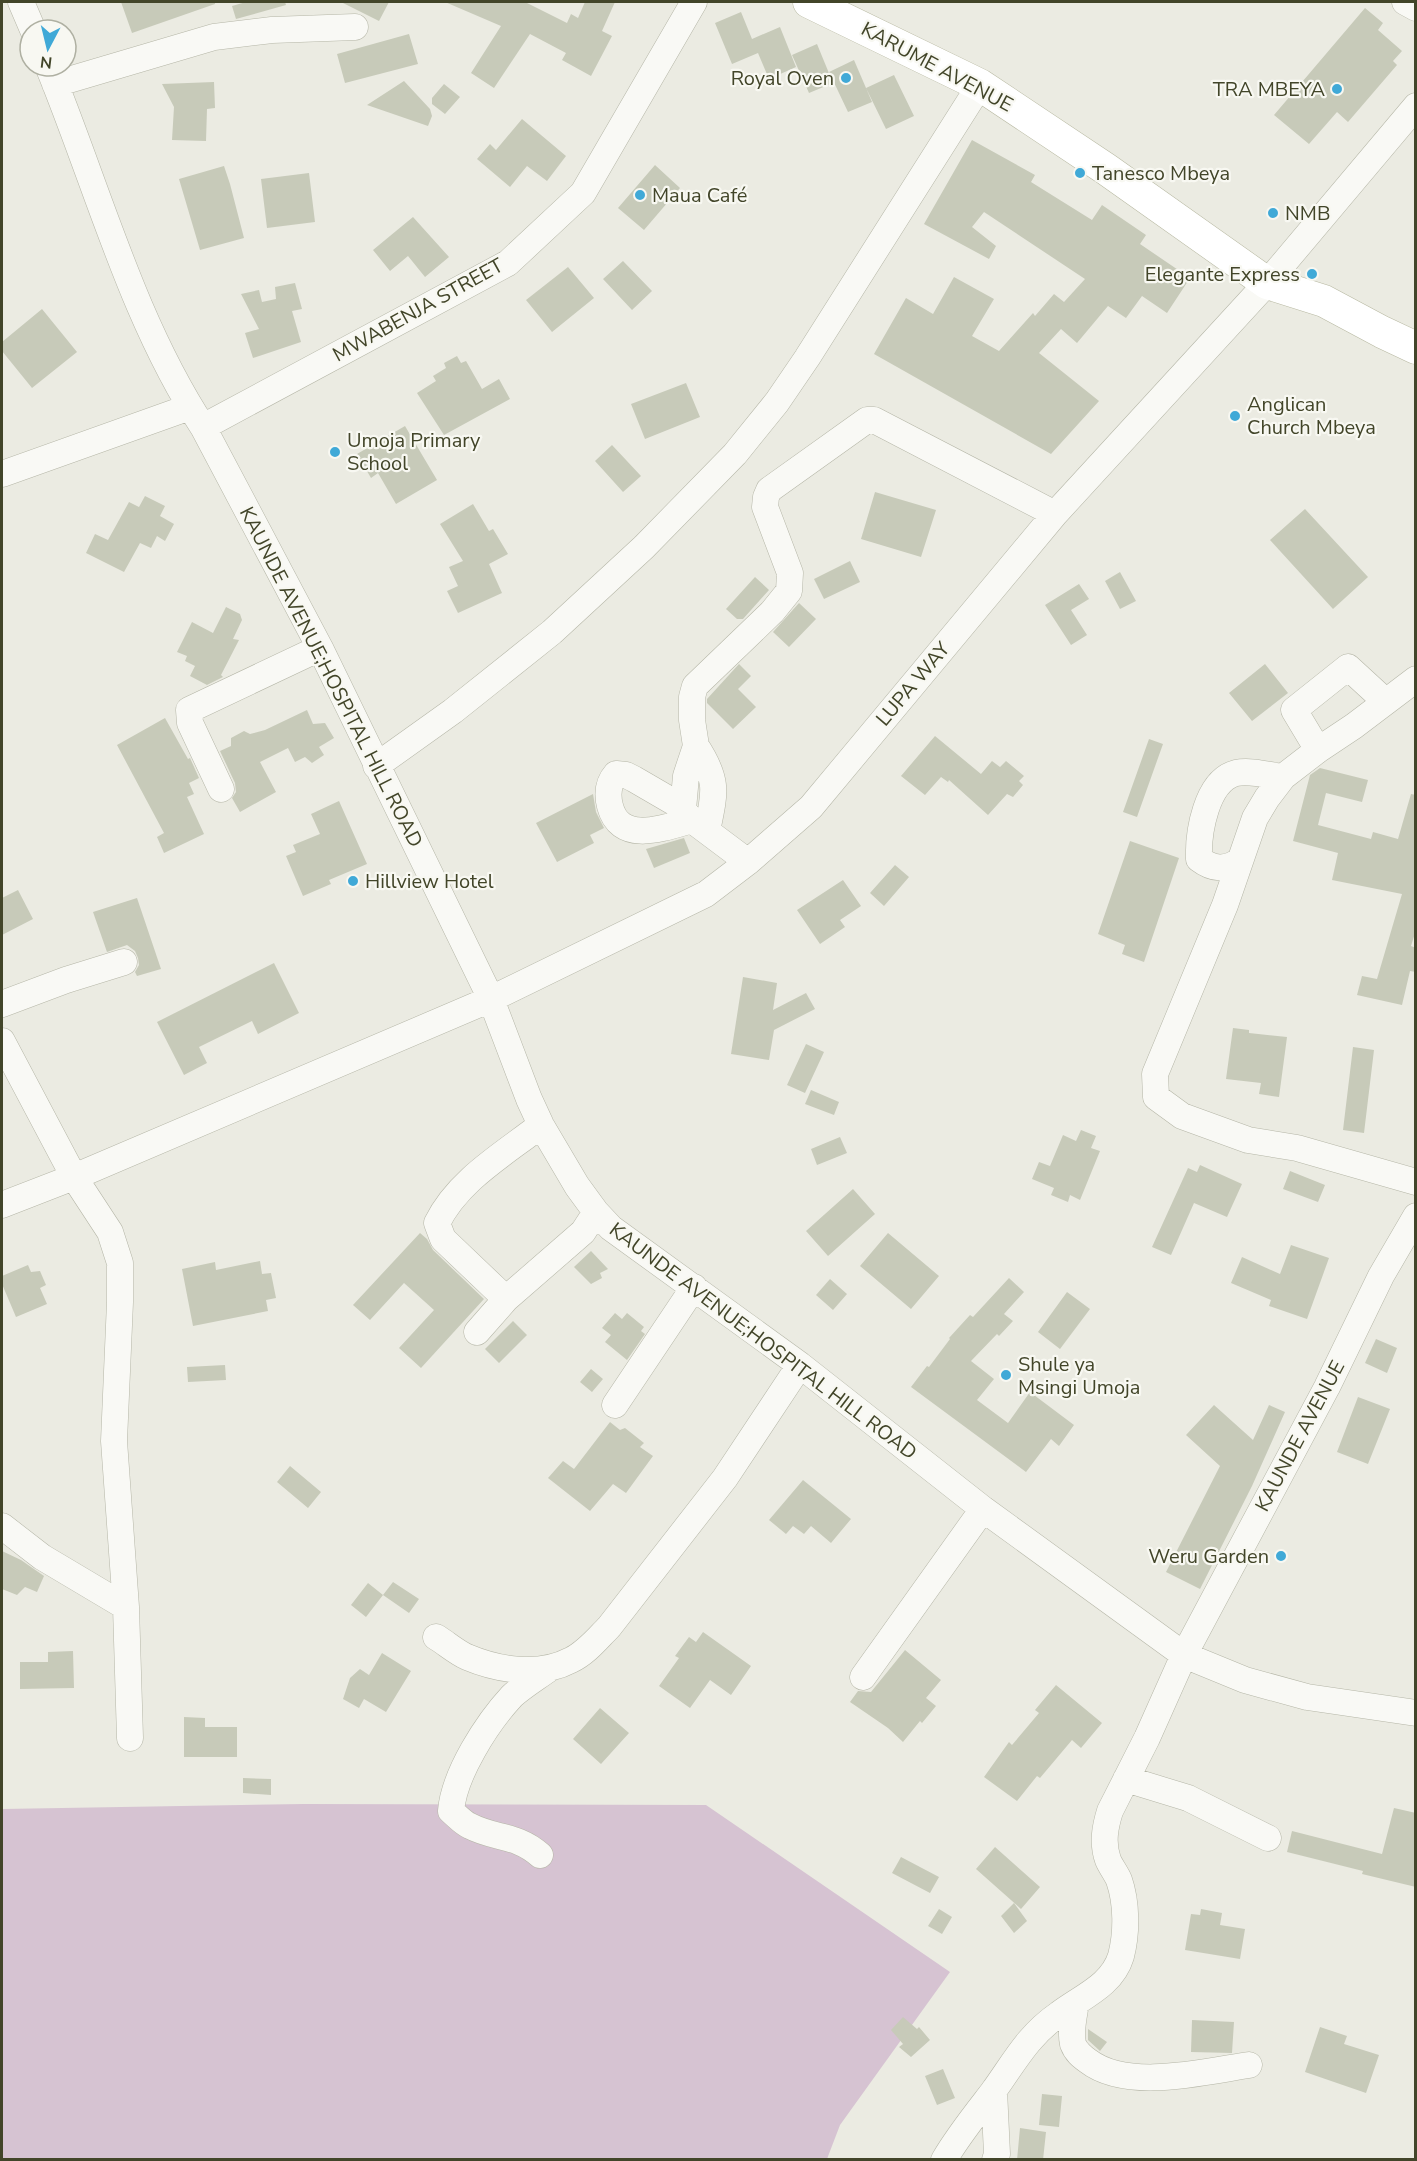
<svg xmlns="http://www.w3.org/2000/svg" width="1417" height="2161" viewBox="0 0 1417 2161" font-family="'Nunito Sans',sans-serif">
  <rect width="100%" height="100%" fill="#ebebe2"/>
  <path fill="#d6c3d2" d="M304 1804 706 1805 950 1972 840 2125 827 2159H2V1809Z"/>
  <path fill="#c7cab9" d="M121 2H215V4L132 33Z
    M246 2H285L286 5 236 19 232 6Z
    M341 2H389L379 21Z
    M445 2H525L567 23 571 14 578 18 585 2H615L602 31 612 36 591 76 562 60 566 53 530 34 494 88 471 73 501 26Z
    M1365 8 1383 23 1378 30 1402 51 1393 61 1397 65 1348 122 1337 112 1309 144 1274 115Z
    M741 12 752 39 780 27 796 67 769 79 758 53 732 64 715 23Z
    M409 34 418 64 345 83 337 54Z
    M817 44 833 83 809 93 792 55Z
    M854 60 872 102 848 112 829 72Z
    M894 75 914 116 886 129 866 88Z
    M404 81 430 109 432 116 428 126 367 105Z
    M214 82 215 108 207 109 206 141 172 140 174 107 162 84Z
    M444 84 460 97 445 114 432 104V98Z
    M522 119 566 156 547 181 527 166 510 187 477 159 490 144 496 150Z
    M972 140 1035 175 1031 182 1092 220 1102 205 1146 235 1140 244 1190 278 1167 313 1142 296 1126 318 1108 306 1077 343 1061 329 1039 353 1099 401 1051 454 874 354 906 298 933 314 954 277 994 299 972 336 999 351 1033 313 1035 316 1054 294 1064 302 1085 279 984 212 972 227 996 246 989 259 924 224Z
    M655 165 680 188 644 230 618 208Z
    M224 166 230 184 244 238 200 250 179 179Z
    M309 173 315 222 267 228 261 179Z
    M413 217 449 257 425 277 408 256 390 271 373 250Z
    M623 261 652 291 632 310 603 279Z
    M568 267 594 298 552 332 526 300Z
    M295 283 302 309 292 311 301 342 253 358 245 333 259 329 241 294 259 290 262 302 276 299 275 287Z
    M42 309 77 352 32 388 2 351V342Z
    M457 356 461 363 466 361 482 389 499 379 510 399 444 435 417 393 436 381 433 376 446 368 444 363Z
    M686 383 700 417 645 439 631 404Z
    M405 426 437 480 396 504 378 473 371 478 357 454Z
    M612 445 641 476 623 492 595 461Z
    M875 492 936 510 921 557 861 539Z
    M145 496 165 506 160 516 174 524 165 541 157 536 151 548 140 543 124 572 86 553 95 534 108 540 129 502 139 507Z
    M473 504 489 531 493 529 508 554 489 564 502 593 458 613 447 591 458 586 449 567 463 561 440 524Z
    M1305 509 1368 577 1333 609 1270 540Z
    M850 561 860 582 824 599 814 579Z
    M1120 572 1136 601 1120 609 1105 581Z
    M755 577 769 590 743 619H737L726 609Z
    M1079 584 1089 599 1071 610 1087 635 1071 645 1045 605Z
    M799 603 816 619 789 647 773 632Z
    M226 607 240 614 242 620 233 639 239 640 221 675 223 677 207 685 190 676 195 666 185 661 187 656 177 652 192 622 213 633Z
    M739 664 751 676 738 689 756 707 733 729 707 703V699Z
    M1265 664 1288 693 1252 721 1229 693Z
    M307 710 313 724 325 723 334 738 319 747 324 755 312 763 305 757 295 762 288 748 260 762 276 792 240 812 232 798 236 792 235 783 220 751 231 746V738L244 731 250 734 265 730Z
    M165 718 188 759 190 758 199 778 189 783 194 794 187 797 204 834 164 853 157 837 164 833 117 745Z
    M935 736 981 774 992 761 1000 767 1006 761 1024 776 1019 781 1023 785 1013 797 1007 794 988 815 949 780 948 782 941 777 925 795 901 776Z
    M1149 739 1163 744 1137 817 1123 812Z
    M1320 768 1368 780 1362 802 1326 793 1318 825 1371 839 1373 832 1398 839 1411 794 1416 795V930L1411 946 1416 948V972L1410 971 1402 1005 1357 995 1362 976 1377 979 1402 894 1332 880 1338 853 1293 841 1310 775Z
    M593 794 596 812 604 828 590 835 594 843 557 862 536 823Z
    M339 801 367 864 329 880 331 884 303 896 286 856 296 852 293 845 320 834 311 814Z
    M684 838 690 853 654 868 646 849Z
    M1130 841 1179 858 1144 962 1122 954 1125 945 1098 934Z
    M895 865 909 877 884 906 870 893Z
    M843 880 861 906 840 920 845 927 820 944 797 910Z
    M18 890 33 919 2 935V898Z
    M137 898 161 969 137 976 135 972 139 965 138 958 135 951 127 945 107 952 93 912Z
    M274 963 299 1013 258 1034 252 1021 199 1047 207 1063 184 1075 157 1022Z
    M743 977 777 983 773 1010 806 993 815 1009 774 1030 769 1060 731 1054Z
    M1233 1028 1249 1030V1033L1287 1037 1279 1097 1259 1094 1261 1083 1226 1079Z
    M806 1044 824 1052 805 1093 787 1085Z
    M1353 1047 1374 1050 1364 1133 1343 1130Z
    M811 1090 839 1102 834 1115 805 1104Z
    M1081 1130 1096 1136 1091 1148 1100 1151 1080 1200 1070 1195 1068 1202 1051 1195 1054 1188 1032 1179 1039 1162 1050 1166 1063 1135 1076 1141Z
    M840 1137 847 1153 817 1165 811 1149Z
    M1200 1165 1242 1184 1227 1217 1194 1203 1171 1255 1152 1247 1188 1168 1197 1172Z
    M1290 1171 1325 1185 1318 1202 1283 1189Z
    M853 1189 875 1214 828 1256 806 1231Z
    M420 1233 427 1239 433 1250 484 1299 421 1368 399 1348 434 1310 404 1283 370 1320 353 1305Z
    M888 1233 939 1276 911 1309 860 1266Z
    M1291 1245 1329 1258 1307 1319 1269 1306 1271 1300 1231 1283 1242 1257 1280 1274Z
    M591 1251 608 1269 600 1273 602 1278 591 1284 574 1267Z
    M260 1261 262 1274 271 1273 276 1298 266 1300 268 1311 193 1326 182 1269 215 1262 216 1270Z
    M28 1265 31 1272 40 1271 46 1285 40 1288 47 1304 16 1317 2 1284V1276Z
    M1009 1278 1024 1292 1004 1314 1013 1321 999 1336 997 1334 971 1361 994 1379 977 1400 1008 1423 1030 1392 1074 1425 1059 1446 1051 1439 1026 1472 911 1387 927 1366 929 1367 950 1339 949 1338 970 1315 973 1317Z
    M830 1279 847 1294 833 1310 816 1295Z
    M1067 1292 1090 1309 1060 1349 1038 1332Z
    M615 1313 622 1319 627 1313 644 1327 641 1331 645 1334 627 1360 605 1342 611 1335 602 1328Z
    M513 1321 527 1335 499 1363 485 1349Z
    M1376 1339 1397 1348 1387 1373 1365 1363Z
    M225 1365 226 1380 188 1382 187 1367Z
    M591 1369 603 1379 592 1392 580 1382Z
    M1358 1397 1390 1409 1368 1464 1337 1452Z
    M1214 1405 1253 1440 1269 1405 1285 1412 1252 1486 1200 1589 1166 1572 1220 1466 1186 1435Z
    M610 1422 620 1430 625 1428 644 1443 640 1447 653 1456 626 1493 613 1484 590 1511 548 1478 563 1461 574 1469Z
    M290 1466 321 1492 308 1508 277 1482Z
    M803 1480 851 1519 831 1543 811 1526 804 1534 793 1526 786 1534 769 1520Z
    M2 1551 21 1560 44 1576 37 1592 25 1587 17 1595 2 1589Z
    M393 1582 419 1599 409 1613 383 1595Z
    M368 1583 383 1595 366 1617 351 1605Z
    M703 1632 751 1666 731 1695 710 1680 690 1708 659 1686 679 1658 675 1656 689 1637 696 1642Z
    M905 1650 941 1680 926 1698 936 1706 922 1723 920 1721 903 1742 888 1728 850 1702 858 1691 871 1692Z
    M73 1651 74 1688 20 1689V1662H48V1652Z
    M382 1653 411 1671 386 1712 364 1699 359 1708 343 1699 350 1678 360 1669 369 1675Z
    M1056 1685 1102 1723 1081 1748 1072 1740 1040 1778 1037 1776 1017 1801 984 1777 1009 1742 1012 1745 1039 1713 1035 1710Z
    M600 1708 629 1733 601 1764 573 1739Z
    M184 1717 205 1718V1727H237V1757H184Z
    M243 1778 271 1779V1795L243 1793Z
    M1394 1808 1416 1813V1887L1362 1874 1363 1871 1287 1852 1292 1831 1382 1854Z
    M995 1847 1040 1887 1021 1909 976 1869Z
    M901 1857 939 1877 930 1893 892 1873Z
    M1014 1903 1027 1921 1014 1933 1001 1916Z
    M939 1909 952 1917 942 1934 928 1926Z
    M1201 1909 1222 1913 1220 1925 1245 1929 1240 1959 1185 1950 1191 1914 1200 1915Z
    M903 2017 917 2029 919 2027 930 2040 911 2057 899 2047 903 2044 891 2030Z
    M1192 2020 1234 2022 1232 2053 1191 2052Z
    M1320 2027 1347 2036 1344 2044 1379 2055 1366 2093 1305 2072Z
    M1088 2029 1107 2042 1100 2051 1088 2040Z
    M943 2069 955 2098 937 2105 925 2076Z
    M1042 2094 1062 2096 1059 2127 1039 2125Z
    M1020 2128 1046 2132 1043 2160H1017Z"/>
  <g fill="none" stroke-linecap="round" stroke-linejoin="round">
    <g stroke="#b5b6a7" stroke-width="27">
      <path id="minor" d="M21 2 33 30
        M1405 2 1416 8
        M48 66C97 185 132 319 203 427L320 648 491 999 529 1099 541 1125 577 1186 596 1212 611 1228 800 1365 983 1509 1184 1655 1245 1680 1307 1697 1416 1713
        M55 84 214 37 272 30 355 27
        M203 427 508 263 583 193 694 2
        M2 474 190 407
        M1416 679 1354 726 1318 750 1283 777 1267 798 1255 818 1225 905 1155 1074 1156 1097 1182 1116 1248 1140 1297 1148 1416 1182
        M696 746C719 781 715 792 707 831
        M1318 750 1294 710 1348 667 1385 701
        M376 766 453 711 552 632 644 547 735 454 777 402 807 358 980 85
        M221 789 190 723 189 710 320 648
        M683 809 686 776 696 746 692 720V697L695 686 772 612 789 591 790 573 765 507 766 497 769 490 867 420H874L1055 514
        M692 820C664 828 620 845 610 806 607 794 608 783 616 774L626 775 634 779 677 804 692 820 748 862
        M1240 860C1226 871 1212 869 1199 859 1198 833 1206 781 1236 773 1250 770 1268 775 1283 777
        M2 1004 66 980 124 962
        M2 1041 74 1177 110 1232 120 1263V1302L114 1441 126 1607 130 1738
        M2 1205 74 1177 491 999 706 894 748 862 811 807 1055 514 1267 283 1416 106
        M506 1299 443 1239 437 1223C458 1180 504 1154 541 1125
        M477 1332 506 1299 583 1232 596 1212
        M615 1405 694 1287
        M2 1526 42 1557 126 1607
        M436 1637C446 1643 456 1652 467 1657 498 1670 539 1677 571 1660 586 1653 597 1639 609 1627L725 1478 800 1365
        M863 1677 983 1509
        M1126 1779 1188 1798 1268 1838
        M540 1855C516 1834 495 1839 470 1826 463 1823 457 1816 451 1811 454 1774 487 1723 512 1696 523 1686 538 1677 550 1668
        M1076 2003C1074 2016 1070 2031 1073 2044 1076 2052 1081 2056 1088 2061 1127 2091 1203 2072 1249 2065
        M994 2090 997 2154 995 2160
        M944 2160C958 2136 975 2115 992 2093 1014 2063 1027 2036 1059 2014 1081 1997 1112 1986 1121 1956 1127 1933 1127 1903 1119 1880 1116 1873 1111 1867 1108 1860 1102 1843 1105 1827 1110 1811L1147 1738 1184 1655 1327 1387 1381 1276 1416 1216"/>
    </g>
    <g stroke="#b7b8a1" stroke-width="33">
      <path id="major" d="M809 2 980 85 1106 169 1267 283 1324 301 1382 332 1416 348"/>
    </g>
    <use href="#minor" stroke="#f9f9f5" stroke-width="26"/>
    <use href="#major" stroke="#fff" stroke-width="32"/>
  </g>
  <g fill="#40a9d7" stroke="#f8f8f2" stroke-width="2">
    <circle cx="846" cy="78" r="6"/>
    <circle cx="1337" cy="89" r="6"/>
    <circle cx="1080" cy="173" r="6"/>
    <circle cx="640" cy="195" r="6"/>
    <circle cx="1273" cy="213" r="6"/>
    <circle cx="1312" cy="274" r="6"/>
    <circle cx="1235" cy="416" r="6"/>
    <circle cx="335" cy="452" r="6"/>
    <circle cx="353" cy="881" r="6"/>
    <circle cx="1006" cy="1375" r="6"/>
    <circle cx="1281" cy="1556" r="6"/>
  </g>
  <g text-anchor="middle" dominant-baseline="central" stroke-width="4.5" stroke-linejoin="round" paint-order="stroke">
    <g font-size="20" fill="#424529" stroke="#f8f8f2">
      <text transform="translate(937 67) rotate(28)">KARUME AVENUE</text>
      <text transform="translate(418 310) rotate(-29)">MWABENJA STREET</text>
      <text transform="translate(331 677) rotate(63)">KAUNDE AVENUE;HOSPITAL HILL ROAD</text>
      <text transform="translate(913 684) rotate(-50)">LUPA WAY</text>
      <text transform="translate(763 1341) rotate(37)">KAUNDE AVENUE;HOSPITAL HILL ROAD</text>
      <text transform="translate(1300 1436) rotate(-62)">KAUNDE AVENUE</text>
    </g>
    <g font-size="20" fill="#424529" stroke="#f8f8f2" text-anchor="start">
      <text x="834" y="78" text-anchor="end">Royal Oven</text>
      <text x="1325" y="89" text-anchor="end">TRA MBEYA</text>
      <text x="1092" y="173">Tanesco Mbeya</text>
      <text x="652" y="195">Maua Café</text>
      <text x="1285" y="213">NMB</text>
      <text x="1300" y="274" text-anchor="end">Elegante Express</text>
      <text x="1247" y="404">Anglican<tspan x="1247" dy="23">Church Mbeya</tspan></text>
      <text x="347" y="440">Umoja Primary<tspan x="347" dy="23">School</tspan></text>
      <text x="365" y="881">Hillview Hotel</text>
      <text x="1018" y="1364">Shule ya<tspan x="1018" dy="23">Msingi Umoja</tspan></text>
      <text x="1269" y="1556" text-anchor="end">Weru Garden</text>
    </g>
  </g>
  <rect width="1417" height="2161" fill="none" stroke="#424529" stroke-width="6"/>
  <g transform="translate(48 48) rotate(187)"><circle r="28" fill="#f8f8f2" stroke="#afb0a2" stroke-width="1.5"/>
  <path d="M0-4.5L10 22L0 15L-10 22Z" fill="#40a9d7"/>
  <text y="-9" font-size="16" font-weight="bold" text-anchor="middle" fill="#424529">N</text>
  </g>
</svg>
